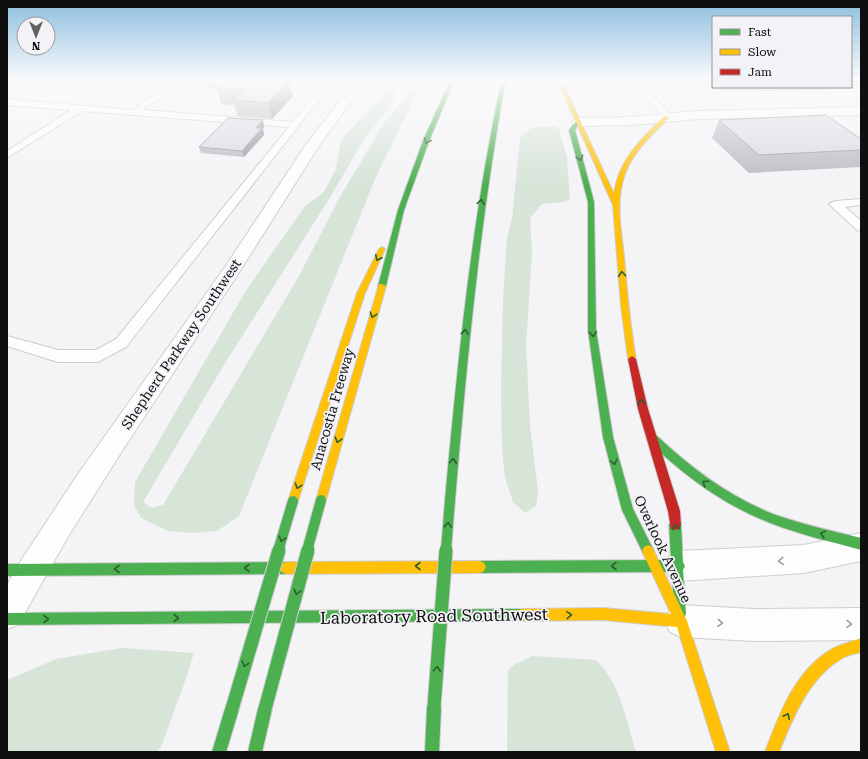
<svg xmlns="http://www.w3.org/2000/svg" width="868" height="759" viewBox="0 0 868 759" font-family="'Roboto Serif',serif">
  <rect width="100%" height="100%" fill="#f4f3f6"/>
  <path fill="#d7e4d8" d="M397 80 402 82 391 105 364 139 331 196 222 368 143 502 152 508 163 505 299 276 341 195 384 123 418 81 422 82 375 179 239 516 217 531 194 533 168 531 141 518 134 505 135 482 245 292 305 206 324 192 336 169 341 140Z
    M556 126 559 128 567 158 570 199 563 202 542 204 530 218 532 252 526 345 530 426 538 490 536 506 525 513 513 502 505 477 502 448 501 391 503 300 507 238 512 219 520 138 531 128Z
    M122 648 194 653 184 684 161 747 156 752H7V680L56 659Z
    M532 656 596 660C621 684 626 720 636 752H507L508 670 514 665Z"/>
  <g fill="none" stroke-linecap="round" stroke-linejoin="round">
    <g stroke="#cecdd0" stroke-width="2">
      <path id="lane" d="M132 79H141L136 83 168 85 177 79H186L143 110 293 122 327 79H335L126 347 98 362H58L7 346V336L58 350H96L116 339 289 127 82 111 7 158V151L71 110 7 105V99L133 110 161 90 124 87V83Z
        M632 79H640L670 115V119H664Z
        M861 92V96L831 97 827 95 831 93Z
        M861 199V205L845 207 861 221V231L857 230 829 204 835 201Z"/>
    </g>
    <g stroke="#cecdd0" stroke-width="2">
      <path id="street" d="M356 79H367L317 149 240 271 124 448 69 535 18 625 7 629V585L22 559 78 474 225 267 305 146Z
        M861 107V115L698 119 632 125 577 126 571 122 577 118 632 117 698 111Z
        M861 533V561L804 573 679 581 669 576 664 566 669 556 679 551 804 545Z
        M681 605 754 609 861 608V640L754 641 681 637 670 632 665 621 670 610Z"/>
    </g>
    <g stroke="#cecdd0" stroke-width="2">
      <path id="fast" d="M451 79H455L429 141 404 210 386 286 382 288H379L378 286 398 210 423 141Z
        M502 79H506C480 218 467 359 455 500L454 504 450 505 446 504 445 500C458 359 472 218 502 79Z
        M577 120 580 122 575 130 594 202 596 330 613 437 633 509 654 551 652 555 648 557 644 555 622 510 603 437 588 330V202L569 130Z
        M653 435 657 436C691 468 728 496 773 514 801 524 832 531 861 538V550C832 542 802 535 773 524 725 506 686 477 649 442L648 439 649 436Z
        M675 520 679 521 681 525 683 562 685 566 683 570 686 614 684 618 680 620 676 618 674 614 672 572 480 573 476 571 474 567 476 563 480 561 671 560 669 525 671 521Z
        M286 562 290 564 292 568 290 572 286 574 7 576V564Z
        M521 609 525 611 527 615 525 619 521 621 7 625V613Z
        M434 700 439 702 441 707 439 752H425L427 707 429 702Z
        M232 702 237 704 239 709 226 752H212L225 709 227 704Z
        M265 702 270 704 272 709 262 752H248L258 709 260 704Z"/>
    </g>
    <g stroke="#cecdd0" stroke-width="2">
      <path id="slow" d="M557 79H561L614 194C618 161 642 137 665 116L669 117C653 135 634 150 625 174 615 201 621 229 624 256 627 291 630 325 636 359L632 362 628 359 621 306 613 205Z
        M382 247 385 249 365 293 298 501 297 505 293 506 289 505 288 501 357 293 379 249Z
        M379 284H382L386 286 326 500 325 504 321 505 317 504 316 500Z
        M648 545 652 547 687 621 730 752H716L677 627 603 620 521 621 517 619 515 615 517 611 521 609 603 608 671 614 642 551 644 547Z
        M480 561 484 563 486 567 484 571 480 573 286 574 282 572 280 568 282 564 286 562Z
        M861 638V652C854 654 847 655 841 659 808 679 793 718 779 752H765C779 715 795 670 832 649 841 644 851 642 861 638Z"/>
    </g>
    <g stroke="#cecdd0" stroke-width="2">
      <path id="jam" d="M632 356 636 359 648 409 680 511 681 525 679 529 675 530 671 529 668 511 638 409 628 359Z"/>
    </g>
    <use href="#lane" fill="#fdfdfe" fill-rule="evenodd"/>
    <use href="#street" fill="#fdfdfe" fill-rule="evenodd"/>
    <use href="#fast" fill="#4caf50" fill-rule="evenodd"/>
    <use href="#slow" fill="#ffc107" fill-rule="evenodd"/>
    <use href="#jam" fill="#c62828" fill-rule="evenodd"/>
    <g stroke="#cecdd0" stroke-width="12" stroke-linecap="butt">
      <path id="fast-bridge-far1" d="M278 551 293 501
        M307 551 321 500
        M446 551 450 500"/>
    </g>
    <g stroke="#cecdd0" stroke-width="15" stroke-linecap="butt">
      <path id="fast-bridge" d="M434 707 446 550
        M232 709 279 550
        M265 709 308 550"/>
    </g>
    <use href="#fast-bridge-far1" stroke="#4caf50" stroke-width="10"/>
    <use href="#fast-bridge" stroke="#4caf50" stroke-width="13"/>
  </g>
  <path fill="#bbbbc3" d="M206 79H297L290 86 293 96 272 119 238 116 234 105 221 104 217 89H209Z
    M679 79H713V87H842L814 90 729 92Z
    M851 79H861V89H853L850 87H851Z
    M263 120 264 127 263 129 264 135 244 157 201 153 199 147Z
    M719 120 861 139V167L749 173 712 138Z"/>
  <path fill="#99989f" d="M280 79H297L290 86 293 96 272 119 268 103Z
    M816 87H842L814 90Z
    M263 120 264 127 263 129 264 135 244 157 242 151 256 128Z"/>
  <path fill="#dad9e3" stroke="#99989f" d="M227 79H280L278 80 289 81 268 103 233 100 244 90 216 88Z
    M826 115 861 139V150L759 155 719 120Z
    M228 118 263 120 256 128H262L242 151 199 147Z"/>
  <defs><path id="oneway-chevron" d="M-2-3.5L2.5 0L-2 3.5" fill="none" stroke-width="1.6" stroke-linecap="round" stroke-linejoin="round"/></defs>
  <g stroke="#2e5f30">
    <use href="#oneway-chevron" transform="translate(427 141) rotate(112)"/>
    <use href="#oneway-chevron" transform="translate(580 158) rotate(72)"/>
    <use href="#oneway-chevron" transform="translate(481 202) rotate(-82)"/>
    <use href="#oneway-chevron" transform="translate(378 258) rotate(116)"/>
    <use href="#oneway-chevron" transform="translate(622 274) rotate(-95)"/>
    <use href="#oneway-chevron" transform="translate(373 315) rotate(107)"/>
    <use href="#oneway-chevron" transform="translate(465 332) rotate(-84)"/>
    <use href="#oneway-chevron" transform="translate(593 334) rotate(85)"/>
    <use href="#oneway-chevron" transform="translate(641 402) rotate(-103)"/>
    <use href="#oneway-chevron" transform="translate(338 440) rotate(106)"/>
    <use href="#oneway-chevron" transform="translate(453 461) rotate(-85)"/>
    <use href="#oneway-chevron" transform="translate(614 462) rotate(76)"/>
    <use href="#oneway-chevron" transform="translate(705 483) rotate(-146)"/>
    <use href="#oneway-chevron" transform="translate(298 486) rotate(107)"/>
    <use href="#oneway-chevron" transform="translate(448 525) rotate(-86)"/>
    <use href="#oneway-chevron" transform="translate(676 527) rotate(-95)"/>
    <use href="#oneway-chevron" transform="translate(823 534) rotate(-165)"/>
    <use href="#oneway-chevron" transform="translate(282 539) rotate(107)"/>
    <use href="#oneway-chevron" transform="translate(418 566) rotate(180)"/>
    <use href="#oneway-chevron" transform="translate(614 566) rotate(180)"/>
    <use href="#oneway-chevron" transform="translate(247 568) rotate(180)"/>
    <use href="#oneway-chevron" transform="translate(117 569) rotate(180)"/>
    <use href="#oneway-chevron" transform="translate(297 592) rotate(105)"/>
    <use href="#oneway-chevron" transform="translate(569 615) rotate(-1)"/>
    <use href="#oneway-chevron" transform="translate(176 618)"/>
    <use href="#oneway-chevron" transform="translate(46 619)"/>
    <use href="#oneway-chevron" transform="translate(245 664) rotate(107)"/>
    <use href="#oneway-chevron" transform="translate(437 669) rotate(-86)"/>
    <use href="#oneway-chevron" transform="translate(787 716) rotate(-63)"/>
  </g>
  <g stroke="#9e9e9f">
    <use href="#oneway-chevron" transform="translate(781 561) rotate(175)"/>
    <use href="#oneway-chevron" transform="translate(720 623) rotate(4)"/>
    <use href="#oneway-chevron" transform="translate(849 624) rotate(1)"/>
  </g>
  <linearGradient id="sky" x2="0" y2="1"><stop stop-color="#8cbedf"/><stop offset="0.43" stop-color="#fafafb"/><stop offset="1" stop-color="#fafafb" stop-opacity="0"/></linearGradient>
  <rect width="868" height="185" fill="url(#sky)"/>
  <g text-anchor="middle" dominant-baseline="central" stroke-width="3.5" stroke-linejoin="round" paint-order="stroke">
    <g font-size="14" fill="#0f0f10" stroke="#f3f2f7">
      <text transform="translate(181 344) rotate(-56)">Shepherd Parkway Southwest</text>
      <text transform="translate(332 409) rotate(-74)">Anacostia Freeway</text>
      <text transform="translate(663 549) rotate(65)">Overlook Avenue</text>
    </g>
    <g font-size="17" fill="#0f0f10" stroke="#f3f2f7">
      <text transform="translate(434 616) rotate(-1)">Laboratory Road Southwest</text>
    </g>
  </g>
  <rect width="868" height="759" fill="none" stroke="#0f0f10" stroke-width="16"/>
  <rect x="712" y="16" width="140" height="72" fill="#f3f2f7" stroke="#98979b"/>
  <rect x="720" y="29" width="20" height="6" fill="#4caf50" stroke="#98979b"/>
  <text x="748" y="36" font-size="12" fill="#0f0f10">Fast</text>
  <rect x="720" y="49" width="20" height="6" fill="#ffc107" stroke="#98979b"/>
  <text x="748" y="56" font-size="12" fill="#0f0f10">Slow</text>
  <rect x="720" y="69" width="20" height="6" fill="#c62828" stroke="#98979b"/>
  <text x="748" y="76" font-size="12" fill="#0f0f10">Jam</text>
  <g transform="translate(36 36) rotate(180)"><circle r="19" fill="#f3f2f7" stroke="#98979b"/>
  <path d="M0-3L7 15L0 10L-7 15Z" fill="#5f5f60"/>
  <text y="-6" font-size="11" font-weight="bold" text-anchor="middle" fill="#0f0f10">N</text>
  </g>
</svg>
